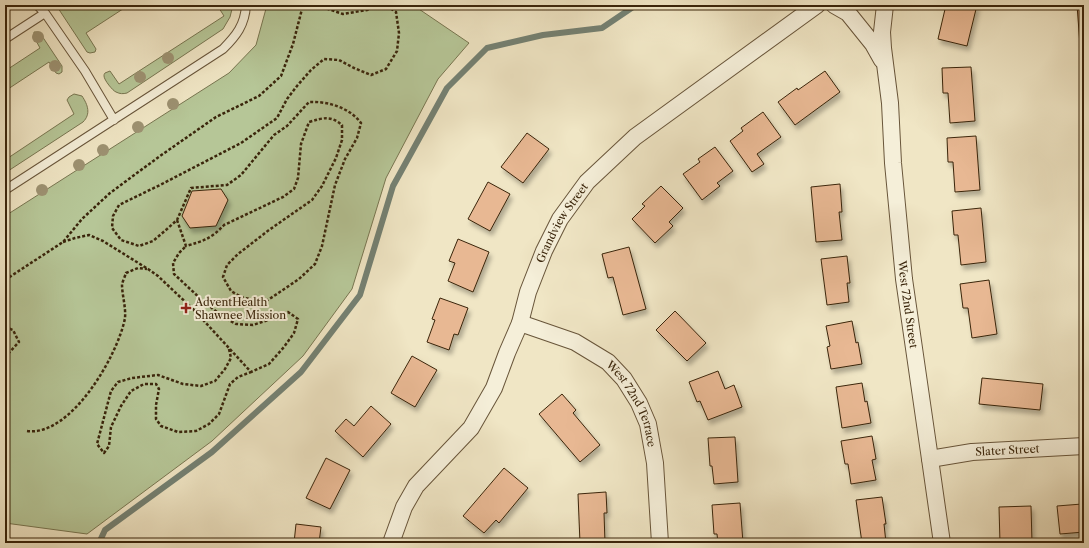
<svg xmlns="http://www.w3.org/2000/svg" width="1089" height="548" viewBox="0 0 1089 548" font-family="'Libre Caslon Text',serif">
  <defs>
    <filter id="shadow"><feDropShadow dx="2.5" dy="4.5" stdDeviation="2" flood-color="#0004"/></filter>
  </defs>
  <rect width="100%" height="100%" fill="#f0e6c5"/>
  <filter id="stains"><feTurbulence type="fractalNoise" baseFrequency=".005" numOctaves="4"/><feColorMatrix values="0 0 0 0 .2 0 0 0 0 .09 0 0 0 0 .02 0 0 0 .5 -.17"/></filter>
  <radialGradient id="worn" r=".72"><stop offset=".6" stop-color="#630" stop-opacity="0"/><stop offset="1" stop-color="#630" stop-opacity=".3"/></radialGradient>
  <path fill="#b6c697" stroke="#787651" d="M56 5H129L86 33 96 49 95 52 90 53 87 52Z
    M217 5H233L230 17 223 29 127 93C123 94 120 94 116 92 113 91 104 80 104 76 104 75 104 74 105 73L110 71 119 84 224 16Z
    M267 5H413L469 43 438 79 386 178 352 289 303 356 212 441 87 534 5 523V216L229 73 256 45Z
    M34 32H37L40 33 62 66V72L59 74 56 73 49 62 5 91V71L40 48 34 37Z
    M74 94 82 96C88 105 91 114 83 122L5 173V160L74 114 67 100 69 97Z"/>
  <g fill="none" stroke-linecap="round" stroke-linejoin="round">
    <path stroke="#748173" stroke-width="6" d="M99 543 105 530 212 452 301 372 360 295 393 186 447 88 487 48 543 35 602 28 636 5"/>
  </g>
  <path fill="#e8b893" stroke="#3a250b" filter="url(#shadow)" d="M946 5H977L967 46 938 39Z
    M1077 5H1084V45H1080Z
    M971 67 975 121 950 123 948 93H943L942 68Z
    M825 71 840 92 795 125 778 102 797 88 798 90Z
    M1084 76V99H1083L1082 77Z
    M763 112 781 137 757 154 764 164 752 172 730 141 743 131 741 128Z
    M527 133 549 149 523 183 501 167Z
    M976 136 980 190 955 192 953 162H948L947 138Z
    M715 147 733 171 717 183 720 186 702 200 683 174 700 162 698 159Z
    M488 182 510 194 490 231 468 219Z
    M840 184 842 212H839L842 240 816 242 811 187Z
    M661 186 683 208 669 222 673 226 655 243 632 219 645 206 642 204Z
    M221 189 228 200 216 226 190 228 182 216 192 191Z
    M981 208 986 262 961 265 958 235H954L952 211Z
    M458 239 489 252 473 292 448 281 455 263 449 261Z
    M629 247 646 309 623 315 613 277 608 278 602 254Z
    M847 256 850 283H847L849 302 827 305 821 259Z
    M989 280 997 334 972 338 968 308H963L960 284Z
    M440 298 468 308 458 335 454 334 449 350 427 342 435 320 432 319Z
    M675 311 706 343 687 361 656 330Z
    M852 321 856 343 858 342 862 364 831 369 827 347 830 346 826 326Z
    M412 356 437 370 415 407 391 393Z
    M718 371 725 389 734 385 742 407 708 420 700 401 697 402 689 382Z
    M982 378 1043 384 1040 410 979 404Z
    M862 383 865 402 867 401 871 423 842 428 836 387Z
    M562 394 576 410 573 413 600 445 580 462 539 414Z
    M371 406 391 424 363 457 335 431 346 419 354 426Z
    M872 436 876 459 872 460 876 480 851 484 848 464H845L841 441Z
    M735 437 738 482 714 484 712 466H710L708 438Z
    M326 458 350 470 330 509 306 498Z
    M504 468 528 488 499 523 496 520 484 533 463 516Z
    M606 492 607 513H604L605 543H580L578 494Z
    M882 497 886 524H884L886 543H862L856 500Z
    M740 503 743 543H718L717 534H714L712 505Z
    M1082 504 1083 508H1084V532L1060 534 1057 506Z
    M1031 506 1032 543H1000L999 507Z
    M296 524 321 527 319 543H294Z"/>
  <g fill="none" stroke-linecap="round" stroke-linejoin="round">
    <g stroke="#68553a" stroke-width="10">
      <path id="lane" d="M37 5 45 13 85 71 114 120
        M5 39 45 13
        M5 190 223 49C236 36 245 25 246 5"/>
    </g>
    <g stroke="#68553a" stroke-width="18">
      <g id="street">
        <path d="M834 5 848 13 873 44 882 60"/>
        <path id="s1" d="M885 5 882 32 883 48 890 103 893 163 904 279 930 459 942 543"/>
        <path id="s2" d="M520 323 575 342 608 362 624 379 639 403 648 424 655 463 660 543"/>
        <path id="s3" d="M930 459 972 452 1084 446"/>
        <path id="s4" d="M391 543 404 507 416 486 471 428 494 388 507 353 520 323 528 292 544 251 560 219 587 182 635 137 817 5"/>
      </g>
    </g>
    <path stroke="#3a250b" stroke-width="2.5" stroke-dasharray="3 2" stroke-linecap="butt" d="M324 5 325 8 343 14 367 10 382 5
      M177 220 186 246C203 241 211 239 224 225L283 197 294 189 298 178 301 144 309 122C323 118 330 115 342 125V140L336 158 322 186 312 200 269 230 238 254 227 265 223 277 231 291 241 297 254 300H268L299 279 315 264 322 246 335 185 345 159 357 138 361 123C350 108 328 101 309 102L287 126 274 135 241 175 227 185 191 188 177 220 167 229 153 241 139 246 121 240 112 228 113 216 119 205 160 185 241 143 277 118 287 99 297 86 311 70 324 59 339 60 354 68 371 75 386 69 397 51 399 33 396 12 385 5
      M63 242 75 238 89 235 103 241 148 269 158 276 177 294 194 310 251 372 269 364 284 347 294 333 298 319 288 312 279 314 268 320 253 325 236 324 222 316 203 301 174 274 173 263 179 253 186 246
      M5 280 63 242 82 219 110 193 160 156 216 117 259 96 281 76 293 44 302 9V5
      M5 327 13 330 19 342 5 357
      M229 349 231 358 225 369 215 381 201 386 183 384 158 375 132 378 118 382 111 391 97 444 104 453 109 446 111 427 121 406 131 391 144 384H156L159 389 156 405V419L161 426 178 432 196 431 209 424 219 414 230 384 238 377 251 372
      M27 431C71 437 118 355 125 318 126 307 122 295 122 284 123 281 125 276 126 273L138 268 147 269"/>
    <use href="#lane" stroke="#f5efd9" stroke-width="8"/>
    <use href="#street" stroke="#f5efd9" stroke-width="16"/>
  </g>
  <g fill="#9d9272">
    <circle cx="38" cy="37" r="6"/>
    <circle cx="168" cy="58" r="6"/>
    <circle cx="55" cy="66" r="6"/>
    <circle cx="140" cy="77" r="6"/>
    <circle cx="173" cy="104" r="6"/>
    <circle cx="138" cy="127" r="6"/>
    <circle cx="103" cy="150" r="6"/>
    <circle cx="79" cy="165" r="6"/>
    <circle cx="42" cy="190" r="6"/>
  </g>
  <path fill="#8f2418" stroke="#f5efd9" stroke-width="1.5" d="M184 302h4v4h4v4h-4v4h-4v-4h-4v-4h4z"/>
  <g text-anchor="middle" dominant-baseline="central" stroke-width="4" stroke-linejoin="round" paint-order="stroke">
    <g font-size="11" fill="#3a250b" stroke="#f5efd9">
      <text stroke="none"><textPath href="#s4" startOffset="368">Grandview Street</textPath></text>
      <text stroke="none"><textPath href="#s1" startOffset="301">West 72nd Street</textPath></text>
      <text stroke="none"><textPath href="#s2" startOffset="146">West 72nd Terrace</textPath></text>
      <text stroke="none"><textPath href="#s3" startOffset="78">Slater Street</textPath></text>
    </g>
    <g font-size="11" fill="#3a250b" stroke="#f5efd9" text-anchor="start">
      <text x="195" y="302">AdventHealth<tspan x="195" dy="13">Shawnee Mission</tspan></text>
    </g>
  </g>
  <rect width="1089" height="548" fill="none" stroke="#f0e6c5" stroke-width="20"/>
  <rect x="6" y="6" width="1077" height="536" fill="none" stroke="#3a250b" stroke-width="2"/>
  <rect x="10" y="10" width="1069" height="528" fill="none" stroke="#3a250b"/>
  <rect width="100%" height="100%" filter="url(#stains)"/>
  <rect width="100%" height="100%" fill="url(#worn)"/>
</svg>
